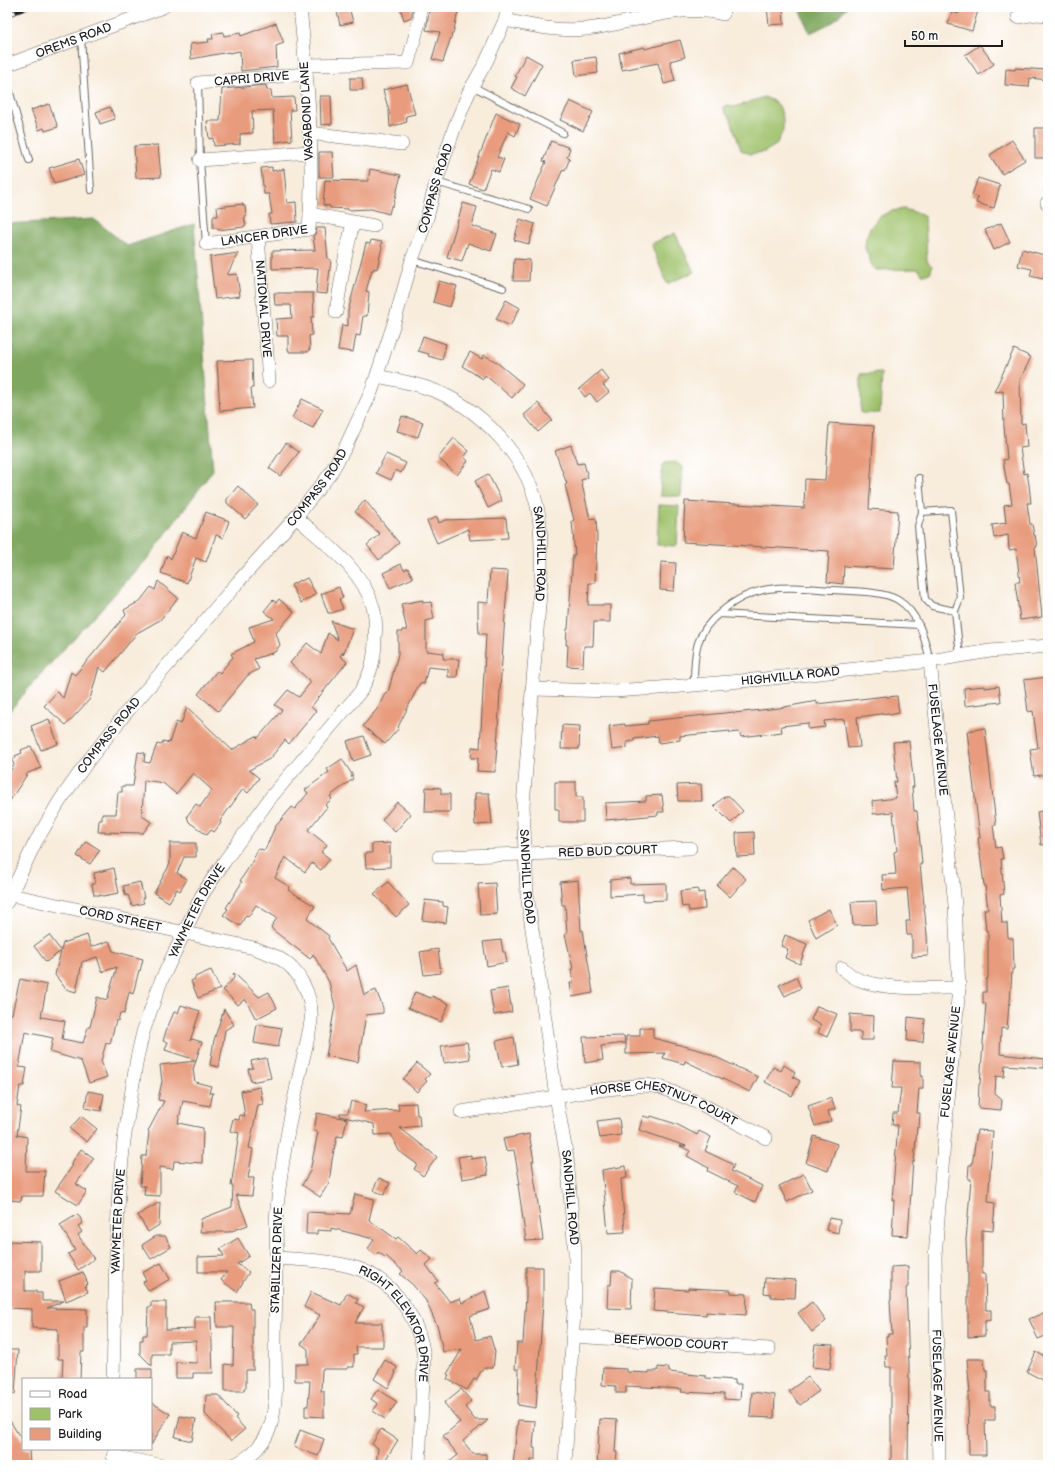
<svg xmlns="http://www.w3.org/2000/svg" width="1055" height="1472" viewBox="0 0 1055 1472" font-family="'Balsamiq Sans',sans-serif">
  <rect width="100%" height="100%" fill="#fff"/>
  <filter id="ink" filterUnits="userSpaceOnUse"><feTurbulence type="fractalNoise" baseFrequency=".025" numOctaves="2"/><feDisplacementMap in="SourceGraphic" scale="8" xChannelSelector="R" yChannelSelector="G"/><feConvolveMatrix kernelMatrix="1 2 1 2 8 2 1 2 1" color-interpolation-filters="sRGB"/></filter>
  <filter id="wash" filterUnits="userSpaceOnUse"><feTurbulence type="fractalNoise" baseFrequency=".012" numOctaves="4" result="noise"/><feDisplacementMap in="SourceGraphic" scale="16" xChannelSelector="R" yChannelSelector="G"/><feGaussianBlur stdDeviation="0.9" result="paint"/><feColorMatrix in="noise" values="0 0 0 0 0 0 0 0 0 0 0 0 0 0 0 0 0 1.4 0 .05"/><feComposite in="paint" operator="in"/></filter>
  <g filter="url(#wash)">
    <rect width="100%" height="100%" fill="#f8ecdb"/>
    <path fill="#9fc16a" stroke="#5e6e43" d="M764 97 774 101 780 108 783 118V131L776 145 764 152 750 154 741 150 730 117 726 114 723 107 729 105 735 107Z
      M904 209 917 213 925 217 927 261 932 266 931 272 927 274H922L918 269 876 270 873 268 865 248 866 238 870 228 879 217 891 211Z
      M675 233 694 272 667 284 651 244Z
      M882 373 880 413H861V374Z
      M675 462 683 467 681 496H660L662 466 664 463Z
      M659 505 679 506 677 546 657 545Z"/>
    <path fill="#7fa75e" stroke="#4e623d" d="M798 7H847L833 22 810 33Z
      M94 219 127 246 194 224 213 470 149 557 40 675 7 714V224Z"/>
    <g id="blocks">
      <path fill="#e89b7d" d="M336 7H349L353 22 340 25Z
        M400 7H412V17L404 20Z
        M428 7H459L453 34H452L443 62 432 59 440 32 426 30 429 12H428Z
        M767 7H783L784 24 769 25Z
        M960 7H979L972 31 948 24 952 12 958 14Z
        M276 23 284 43 276 46 277 67 241 71 240 51 229 53V52L191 59 190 44 209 42 208 39H213L212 34 223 32 224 36 240 33 241 36Z
        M680 40 685 57 670 61 675 81 664 84 658 63 622 70 619 53 644 47 645 49Z
        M980 45 994 64 979 75 965 55Z
        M526 55 542 64 525 96 511 88 517 77 515 76Z
        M596 57 598 73 576 76 574 60Z
        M1015 68 1048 70V80L1030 78 1029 87 1005 85 1006 69 1015 70Z
        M350 78H362L363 90H350Z
        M407 84 415 114 406 116 407 122 390 127 389 111 383 90Z
        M266 85 267 90H271L272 98 294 97 295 110H290L292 140 275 142 273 110 252 111 253 133 240 134V144L214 146 213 138 209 139 207 121H220L222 89Z
        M320 96H331L332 124 321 125Z
        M570 101 593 112 583 131 560 120Z
        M49 104 58 127 45 131 44 128 39 130 31 110Z
        M110 107 115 119 100 124 96 112Z
        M496 113 520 124 515 136 508 132 497 157 504 159 499 172 491 169 483 189 469 184 474 172H473Z
        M1035 128H1048V158H1035Z
        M1012 140 1025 160 1002 174 990 155Z
        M551 141 570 148 567 157 570 158 565 170 563 169 547 206 530 199 546 162 543 161Z
        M158 145 161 177 136 178 134 146Z
        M319 152H332L334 177H319Z
        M79 159 84 175 54 184 49 168Z
        M272 167V171L284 169 287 203 296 202 297 222 270 224 269 214H272L269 194H264L261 168Z
        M370 169 401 175 393 206H391L389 214 371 209 348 210V209L330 208V206L323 205 325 180 368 181Z
        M978 178 1000 185 994 208 976 203 978 197 972 195Z
        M463 203 477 207 472 226 497 234 491 251 468 243 462 261 447 257Z
        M243 204V206H245L246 217 244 218 246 225 244 226V227L218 230V228H213V216H218L217 207Z
        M520 219 535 224 529 244 514 240Z
        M1001 223 1010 242 994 250 985 230Z
        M317 228H325L328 259 331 260 327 294 316 293 318 268 272 269V251L315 250 313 236 316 233Z
        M371 240 382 242 381 246 382 247 377 269 374 268V270H372L366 291 369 292 367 316H363L360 336 356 335 353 352 338 350 342 325 348 326V311L366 243 370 244Z
        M1022 249 1048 256 1043 279 1030 276 1032 269 1018 266Z
        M238 253 227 275 237 274 240 296 215 299 210 257Z
        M514 259 530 260 529 281H513Z
        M439 281 457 286 450 307 433 302Z
        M274 293H313L314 317H311L312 335 309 336 310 350H308V352H289V350H288V336H277L276 319 292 318 291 305H275Z
        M506 300 520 308 510 326 496 319Z
        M423 336 446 344 442 360 428 356 429 354 418 351Z
        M1014 349 1031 357 1020 380 1021 424 1025 423 1027 447 1020 448 1024 474 1027 473 1029 485 1031 503H1027L1030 524H1032L1034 535H1035L1037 547H1035L1042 617 1020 620 1015 582H1020L1016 549 1009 550 1008 535 994 538 992 525 1006 523 1004 505 1012 504 1009 484H1007L1003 460 1007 459 1004 426 1003 391 994 392Z
        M470 352 482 359 484 355 495 361 523 384 512 398 485 375 483 379 462 366Z
        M252 360 253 388H251L253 408 220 411 217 361Z
        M601 370 609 380 603 385 609 392 597 402 590 393 585 397 579 389Z
        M302 399 323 409 313 428 292 418Z
        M538 403 552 420 538 432 524 415Z
        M402 416 423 422 418 437 397 431Z
        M829 423 874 426 869 509 898 511 894 569 844 566 843 584 827 582 829 551 683 542 685 501 804 508 805 479 825 480Z
        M454 438 469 451 464 457 468 461 457 475 438 458Z
        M286 443 299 452 280 476 269 468Z
        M571 445 577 464 584 463 588 478 581 480 590 519 596 518 597 537 595 583H589L588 605H610V622H594L593 646H584L583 667 567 666 568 645H566L567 629H568L573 555H575L572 521 574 520 565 485 567 484 555 451Z
        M386 454 406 463 401 473 396 470 391 480 376 473Z
        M488 474 502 501 488 508 475 481Z
        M238 486 258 505 245 519 227 503V499Z
        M365 500 399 543 379 560 367 545 380 534 355 512Z
        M206 512 229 521 223 538 216 535 206 562 196 558 187 583 161 573 167 555 171 559 182 532 196 538Z
        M437 517 439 523 445 520 506 518 508 538 470 540 468 529 437 543 427 521Z
        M661 562 676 563 674 591 660 590Z
        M401 564 404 570 408 568 413 578 390 588 383 573Z
        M490 570 508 571 500 690 498 731 495 772 477 771 478 758H471L472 747 480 748 486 634H479L478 616V602L488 603Z
        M307 578 316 594 301 603 291 585 300 580 301 581Z
        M158 581 178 598 160 620 137 633 105 672 99 667 90 699 66 725 44 706 57 692 63 698 71 672 75 675 126 615 124 610 140 601 151 587 155 590Z
        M339 587 343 598 339 599 343 609 332 613H328L321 594Z
        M279 599 294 612 276 633 280 645 275 652 254 659 259 669 248 675 218 711 198 694 217 671 220 673 233 657 231 654 254 642 249 627 274 619 264 611 273 600 276 603Z
        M423 600V603L431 602 434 619 426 621V651L444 653 443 659H459L457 677H448V669L428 667 424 684 420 683 398 727 399 728 385 744 363 726 378 708 386 692 388 693 398 654V632H402V630H407L401 604Z
        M331 621 353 629 343 655V652L340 656 347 662 311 707 316 711 289 744 285 740 272 756 273 757 249 770 259 778 248 793 243 789 220 821 221 823 214 832 211 830 207 835 189 822 187 816 196 804 200 807 212 790 193 773 176 794 163 783 144 780 142 816 151 822 143 833 98 832 99 820H102V814H116L118 792H122V786H133L138 752 145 753 144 762 150 763 157 744 161 745 163 741 169 743 176 722 181 724 187 707 232 750 256 736 258 738 282 710 275 705 288 690 299 697 311 682 290 663 307 643 321 654 328 633 338 640Z
        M1047 677 1048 689V774L1034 776 1030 749 1038 748 1033 711 1028 712 1024 680Z
        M985 686V688L999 686 1001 702 965 706 964 688Z
        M886 696 887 697 897 696 899 713 889 715V713L857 717 860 747 848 748 844 719 824 721 825 727 808 729V723L781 726 782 732 741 737 739 732 730 733V731L680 736V740L659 743 658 736 634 739V741L627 742V748L612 750 609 726 625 724V726L648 724V721L734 712V713L779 708 817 701V704Z
        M49 719 58 744 41 750 31 726Z
        M562 725 580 726 579 749H561Z
        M985 728 996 825H993L996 848 1001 847 1003 859H1001L1004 894 1000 895 1002 923H1007L1008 938H1013L1014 969H1012L1010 1004H1009L1007 1029 1001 1028 1000 1054 1045 1059 1044 1068 1005 1065 1004 1077 996 1076 995 1094 1002 1100 1001 1110 978 1108 979 1084H980L986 1003H983V992H986V979H988V931H986L984 909H988L985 885H984L978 838H980L967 731Z
        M364 736 371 755 353 761 347 741Z
        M909 741 914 787H912L914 811H917L922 864H920L927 935 928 956 912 957V935H907L906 921H910L907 888 883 890 882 875 896 874 894 852 897 851 893 812 873 814 872 801 896 798 894 782H897L893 742Z
        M31 746 41 768 28 773 7 805V776L14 765 12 760 16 758 15 756 22 753 21 750Z
        M342 759 353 776H351L353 779 330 796 332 799 325 805 327 807 308 830 327 845 321 852 330 859 321 870 312 863 305 872 285 857 275 878 290 887 288 890 315 906 307 919 329 936 328 938 347 971 356 965 364 995 376 990 383 1008V1013L366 1015 358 1062 326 1056 335 1006 329 982 313 954 310 959 273 930 271 927 277 918 256 905 248 917 246 915 240 926 223 915 228 909 226 908 242 882 240 881 251 864 258 849 265 850 275 827 292 807 295 809 308 793 305 790 329 772 327 769Z
        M555 782H576V797H583V822H559V809H555Z
        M701 784 702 801H678L677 785Z
        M426 787 441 788V794H450V812H425Z
        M475 793H489L492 824 475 825 474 800H475Z
        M662 795 664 812H658V815L606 820 605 803 646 801V796Z
        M725 796H729L743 811 731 823 714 806Z
        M397 802 411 814 395 832 382 820Z
        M1048 810V844L1041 845 1037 812Z
        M754 832 755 856 737 857 736 833Z
        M86 841 100 850 90 864 77 856Z
        M170 843H196V857H184L177 873 187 879 180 891 177 889 169 902 154 893 170 864Z
        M390 843V867L366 868 365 853H372V844Z
        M733 867 746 879 730 897 717 885Z
        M114 868 119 893 103 896 99 895H94L92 884H95L94 873Z
        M630 878V884L666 883V900L643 901V894L610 896V880Z
        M578 880 581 931 583 930 593 993 572 997 570 983H573L571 969H573L565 934 567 933 565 905H562L560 882Z
        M140 882 144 898H142L144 903 132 906 128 895 126 896 123 886Z
        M388 882 409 905 396 917 374 894Z
        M495 883 497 914 480 915 478 884Z
        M698 889V893L704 892 705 909 689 911 688 906 682 907 680 891Z
        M425 900 443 902V906L448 907 446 923 422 920Z
        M876 901 877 924 853 925 851 902Z
        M829 909 837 925 816 938 808 920Z
        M49 935 61 951 46 962 34 946Z
        M87 935 91 947 109 941 113 951 143 959 140 971 139 970 133 994 129 992 124 1014 120 1013 118 1021 116 1020 110 1044 106 1043 101 1061 107 1077 89 1083 81 1061 50 1052 53 1038 25 1032 19 1067 27 1068 24 1086H20L17 1106 21 1107 17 1135 27 1137 26 1171H45L43 1196H22L21 1201 7 1200V1044L10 1028H7V1013L12 1014 20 979 47 985 41 1017 65 1021 62 1039 83 1043 88 1027H90L97 997 107 1000 117 967 102 972 97 957 82 962 76 992 66 989 55 975 63 943Z
        M785 935 807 944 800 964 785 958 788 949 781 946Z
        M501 940 503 952H505L507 962 487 966 483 942Z
        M438 949 441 973 424 975 420 952Z
        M211 970 220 989 198 998 191 981 195 979V977Z
        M234 973 259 997 269 992 277 1008 256 1019 245 999 238 1005 223 990 234 978 233 974Z
        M796 977 801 988 785 996 779 985Z
        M508 988 512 1012 494 1015 490 991Z
        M415 992 431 998 432 996 449 1004 441 1022 408 1008Z
        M181 1005 200 1011 190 1041 192 1039 202 1042 196 1060 165 1050 168 1042 163 1041 166 1031 174 1012 178 1013Z
        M817 1006 837 1014 827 1037 818 1033 821 1025 811 1020Z
        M224 1009 234 1025 225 1030 219 1067 210 1065 214 1040Z
        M850 1014 874 1016 873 1040H861V1032H850Z
        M908 1017 925 1019 923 1042 907 1041Z
        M257 1024 282 1028 278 1047 254 1043Z
        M640 1028H653V1038L703 1051 758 1077 750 1092 685 1061 684 1064 663 1058 665 1053 626 1054V1036H640Z
        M624 1036 625 1043 601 1046 603 1060 585 1063 583 1037Z
        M514 1037 518 1064 502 1067 496 1041Z
        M467 1042 470 1059 444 1063 441 1046Z
        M266 1058 271 1078 251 1082 248 1069 253 1068 251 1061Z
        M196 1061 193 1069 195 1082 211 1086 209 1093H213L210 1106 183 1101 178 1123 203 1128 202 1163 174 1161 173 1169 160 1167V1196L144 1195 145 1186H140L142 1156H146L149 1132 148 1131 164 1101 158 1100 162 1081 160 1065Z
        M894 1061 921 1062V1076H923V1089H919L917 1113H920L919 1127H917L914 1162 913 1161 908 1236 892 1235 894 1200H892L898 1125H892L893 1113H898L901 1088H892Z
        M417 1063 430 1074 425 1079 427 1081 417 1092 403 1079Z
        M784 1065 795 1072 793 1077 800 1081 792 1096 765 1082 773 1067 781 1071Z
        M260 1087 263 1104 258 1105 249 1148 253 1149 248 1178H254L252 1196 236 1195 248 1225 229 1232H200L201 1219 232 1207 233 1186H231L232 1180 239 1133 230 1131 233 1119 239 1120 240 1115 245 1116 241 1091Z
        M88 1091 104 1094 101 1111 85 1108Z
        M831 1098 835 1109 828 1111 831 1121 815 1126 808 1106Z
        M351 1101 366 1105 364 1112 399 1110 398 1104 416 1103 417 1115H419L420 1126 400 1128 437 1157 423 1176 414 1169 417 1164 399 1151 391 1134 375 1135 374 1124 340 1116V1113H348Z
        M317 1113 347 1119 343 1137 337 1136 332 1160 329 1183 320 1197 302 1185 310 1171 318 1132 314 1131Z
        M81 1116 97 1129 87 1142 70 1129Z
        M643 1116 650 1118 651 1116 676 1124 697 1135 699 1131 711 1137 705 1151 734 1165 731 1171 762 1186 755 1202 735 1192 738 1186 708 1171 709 1168 687 1156 690 1151 680 1146H686L639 1130Z
        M619 1118 621 1135 600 1138 597 1121Z
        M977 1130 993 1131 988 1202 995 1203 993 1231 982 1230V1274H985L986 1310H991V1320L985 1321V1336L968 1337V1263H967L966 1240 971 1179H968L969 1165H972Z
        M529 1134 534 1161H532L543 1240 526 1241 518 1184H520L514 1150 506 1151 503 1139Z
        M814 1136 837 1144 828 1171 806 1163Z
        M81 1149 94 1158 76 1184 87 1191 78 1205 55 1191 73 1165 71 1164Z
        M471 1155V1159L485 1157 488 1175 462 1179 458 1157Z
        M626 1166 627 1178 621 1179 625 1232 608 1233 602 1170Z
        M804 1174 812 1190 787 1202 779 1186Z
        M379 1178 390 1183 384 1195 373 1190Z
        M355 1194 374 1199 369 1220 396 1239 398 1237 417 1254 421 1250 432 1259 426 1265 438 1281 435 1283 450 1302 460 1298 462 1303 485 1291 490 1309 470 1316 476 1340 490 1336 495 1352 493 1368H483L476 1380 474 1379 467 1390 447 1379 449 1375 447 1374 462 1349 443 1352 438 1328 426 1301 413 1285 400 1274 403 1271 386 1256 385 1257 378 1252 376 1255 368 1249 374 1239 331 1228V1231L317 1230V1234H306L307 1212 350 1214Z
        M160 1202 159 1225 148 1232 138 1215Z
        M78 1214 83 1223 78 1226 82 1232 78 1235 94 1259 78 1270 68 1254 75 1250 60 1225Z
        M829 1218 840 1220 838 1233 826 1230Z
        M156 1236H165L171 1247 151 1259 142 1245Z
        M238 1238 249 1256 237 1264 249 1272 237 1292 221 1280 227 1272H198V1257L224 1256 220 1249Z
        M7 1241 41 1242V1271H25V1291H36V1293H42V1301H64L47 1308 87 1309V1327H84V1352H81L80 1379H62L63 1359H58V1329L32 1328V1309L7 1308Z
        M161 1263 170 1279 149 1291 143 1282 146 1280 142 1273Z
        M908 1266V1287L906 1288 909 1365 908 1465H891V1367H886L885 1355H887L886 1336H888V1334H892L890 1300H891V1267Z
        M526 1267H543V1303L536 1408 518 1405 519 1369H515L517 1343H523L526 1296Z
        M612 1271H620L632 1279 631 1309 607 1308 608 1285H611Z
        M83 1272 88 1284 85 1285 88 1292 66 1301 59 1281Z
        M765 1278 796 1280 795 1298 771 1297V1294L764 1293Z
        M655 1288 688 1290V1288L731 1290V1293L747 1294 746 1315 706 1312V1315L653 1311Z
        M311 1292 341 1305 347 1293 358 1299 356 1303 364 1307 355 1323H382V1330H383V1347H356L357 1354H354V1367H348V1369H322L321 1391H324V1417L305 1416V1406H308L310 1381H295V1364H308V1349L301 1344 320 1315 304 1307Z
        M151 1302H166V1330L195 1329V1317H211L213 1373H193V1378H176V1362L197 1363 196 1341 169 1342V1354H152V1366L140 1354V1340H143V1335H147L148 1307H151Z
        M216 1302H249L250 1309H253V1370H246V1388H244V1391H225V1364L233 1365 234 1327H217Z
        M812 1302 826 1321 812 1332 798 1313Z
        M1048 1311V1335L1038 1339 1029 1319Z
        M815 1344 833 1345 830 1369 812 1367Z
        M7 1350H18L15 1394H7Z
        M1036 1352 1048 1358V1371L1043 1380 1027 1372Z
        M967 1359H984L985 1370H987V1392H990V1406H995V1420H985L986 1455H969L968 1393H970Z
        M385 1360 397 1367 395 1372H396L395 1375 388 1388 374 1379Z
        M658 1367 669 1368V1372L706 1376V1378L735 1380V1384H741L740 1400 724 1399V1394L681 1392 682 1389 626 1386V1393H616V1386L602 1385 603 1368 627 1369V1372L649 1373V1371H658Z
        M137 1369H152V1379H137Z
        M808 1377 819 1391 800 1405 789 1391Z
        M378 1389 397 1402 385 1419 373 1411 378 1404 371 1399Z
        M461 1389 471 1401 465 1407 475 1420H488L463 1441 473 1454H486V1465H446L458 1455 443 1436 460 1422 444 1403Z
        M752 1392 775 1395 774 1418 750 1417Z
        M206 1395H218L237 1416 235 1418 245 1429 231 1441 205 1414Z
        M151 1402 170 1414 151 1445Z
        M7 1416 23 1442V1449H29L30 1465H7Z
        M180 1416 196 1419 192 1441 175 1437Z
        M600 1419 617 1420 615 1452H617L616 1465H597Z
        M518 1420 535 1421 533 1448H535V1460H531V1465H513Z
        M381 1429 398 1440 382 1465H376L378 1448 372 1444Z
        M300 1430 324 1439 318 1456 294 1447Z"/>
    </g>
  </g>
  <g filter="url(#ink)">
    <use href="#blocks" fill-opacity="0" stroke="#69655f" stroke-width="1"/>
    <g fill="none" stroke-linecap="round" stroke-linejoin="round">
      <g stroke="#69655f" stroke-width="8">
        <path id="lane" d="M81 37 91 190
          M8 65 9 89 29 160
          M198 83 200 160 206 244
          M472 86 563 133
          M436 182 529 209
          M412 260 503 288
          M919 478 922 512
          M955 611 932 606 925 599 918 526 922 512 951 510 960 598 955 611 960 656
          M719 614 919 625
          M694 685C694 671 694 656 698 643 702 630 711 620 721 612 756 581 790 587 833 590 851 591 884 591 898 600 919 613 925 639 930 661"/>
      </g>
      <g stroke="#69655f" stroke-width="14">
        <g id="street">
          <path d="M1018 17 1036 14 1048 15"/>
          <path d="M505 20C532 26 559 32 587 29 632 24 677 2 723 14"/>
          <path id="s1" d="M7 65 163 7"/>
          <path d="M305 65 408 63 420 18V7"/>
          <path id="s2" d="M198 83 306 74"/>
          <path d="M309 133 402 144"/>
          <path d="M200 160 310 152"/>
          <path d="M1047 203H1048"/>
          <path d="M310 214 374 226"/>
          <path id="s3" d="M258 237 269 381"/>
          <path id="s4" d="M206 244 309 229C315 155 307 80 300 7"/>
          <path d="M336 312 345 258 353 223"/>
          <path id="s5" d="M377 376C392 379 409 382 424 387 479 404 531 459 539 517 542 538 541 559 541 580L523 806 527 894 556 1096 567 1158 575 1252V1294L565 1465"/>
          <path id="s6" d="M930 661 955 905 959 988 944 1142 935 1257 939 1465"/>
          <path id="s7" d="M532 689 614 691 659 688 764 679 930 661 990 651 1048 646"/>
          <path id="s8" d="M439 857 690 848"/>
          <path id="s9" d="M7 894 254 948C261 951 269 953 277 957 300 969 313 996 311 1021 308 1041 302 1061 298 1081 288 1127 279 1174 276 1221 276 1234 277 1247 276 1260 276 1289 275 1317 275 1345 275 1371 278 1399 271 1424 266 1442 252 1457 234 1465"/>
          <path id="s10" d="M7 902 35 843 59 802 88 761 125 714 166 667 238 582 296 517 330 474 346 446 372 390 395 320 412 260 427 218 436 182 455 126 469 92 486 62 505 20 509 7"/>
          <path d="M842 968C847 972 853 978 860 980 884 990 931 988 959 988"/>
          <path id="s11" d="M461 1112 598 1090 645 1085 660 1087 699 1103 766 1138"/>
          <path id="s12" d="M277 1258C303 1260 330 1260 356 1268 394 1280 420 1320 424 1358L419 1465"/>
          <path id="s13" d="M573 1336 769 1349"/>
          <path id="s14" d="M113 1379 116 1254 119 1189 124 1140 137 1058 143 1032 161 981 202 895 224 862 271 797 360 692C371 674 375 659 375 638 376 627 376 617 373 607 363 570 324 542 296 517"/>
          <path d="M113 1456 159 1465"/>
        </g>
      </g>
      <use href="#lane" stroke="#fff" stroke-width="6"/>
      <use href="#street" stroke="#fff" stroke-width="13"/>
      <g stroke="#1c1c1c" stroke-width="4.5">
        <path id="rail" d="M7 15 29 7"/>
      </g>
      <use href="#rail" stroke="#fff" stroke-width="3" stroke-dasharray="9" stroke-linecap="butt"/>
    </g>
  </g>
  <g text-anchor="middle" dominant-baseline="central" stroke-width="3" stroke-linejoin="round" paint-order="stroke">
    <g font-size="12" fill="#1c1c1c" stroke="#fff">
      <text stroke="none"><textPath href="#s1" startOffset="71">OREMS ROAD</textPath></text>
      <text stroke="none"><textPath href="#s2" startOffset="54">CAPRI DRIVE</textPath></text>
      <text transform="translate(307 111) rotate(-93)">VAGABOND LANE</text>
      <text stroke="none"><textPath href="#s10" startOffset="844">COMPASS ROAD</textPath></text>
      <text stroke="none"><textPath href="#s4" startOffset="59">LANCER DRIVE</textPath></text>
      <text stroke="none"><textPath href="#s3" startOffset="72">NATIONAL DRIVE</textPath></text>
      <text stroke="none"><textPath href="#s10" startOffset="520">COMPASS ROAD</textPath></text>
      <text stroke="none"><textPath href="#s5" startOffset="267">SANDHILL ROAD</textPath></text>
      <text stroke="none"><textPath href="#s7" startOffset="259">HIGHVILLA ROAD</textPath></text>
      <text stroke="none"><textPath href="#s10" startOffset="196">COMPASS ROAD</textPath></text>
      <text stroke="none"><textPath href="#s6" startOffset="79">FUSELAGE AVENUE</textPath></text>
      <text stroke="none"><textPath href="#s8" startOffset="169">RED BUD COURT</textPath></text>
      <text stroke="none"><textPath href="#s5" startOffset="591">SANDHILL ROAD</textPath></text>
      <text stroke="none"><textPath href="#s14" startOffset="482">YAWMETER DRIVE</textPath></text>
      <text stroke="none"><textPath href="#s9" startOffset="116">CORD STREET</textPath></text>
      <text transform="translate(951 1062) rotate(-84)">FUSELAGE AVENUE</text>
      <text stroke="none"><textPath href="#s11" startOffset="208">HORSE CHESTNUT COURT</textPath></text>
      <text stroke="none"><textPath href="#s5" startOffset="915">SANDHILL ROAD</textPath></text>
      <text stroke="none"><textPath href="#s14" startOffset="158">YAWMETER DRIVE</textPath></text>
      <text transform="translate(277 1260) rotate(-88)">STABILIZER DRIVE</text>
      <text stroke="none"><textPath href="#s12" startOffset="153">RIGHT ELEVATOR DRIVE</textPath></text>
      <text stroke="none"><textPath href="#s13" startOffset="98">BEEFWOOD COURT</textPath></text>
      <text stroke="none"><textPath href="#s6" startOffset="727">FUSELAGE AVENUE</textPath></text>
    </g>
  </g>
  <rect width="1055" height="1472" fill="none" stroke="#fff" stroke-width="24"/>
  <rect x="22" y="1378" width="130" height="72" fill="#ffffff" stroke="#a4a4a4"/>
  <rect x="30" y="1391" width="20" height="6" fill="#ffffff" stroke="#a4a4a4"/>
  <text x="58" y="1398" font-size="12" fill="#1c1c1c">Road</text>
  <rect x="30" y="1408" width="20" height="12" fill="#9fc16a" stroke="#a4a4a4"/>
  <text x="58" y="1418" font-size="12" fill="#1c1c1c">Park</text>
  <rect x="30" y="1428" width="20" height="12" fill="#e89b7d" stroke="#a4a4a4"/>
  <text x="58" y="1438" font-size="12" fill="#1c1c1c">Building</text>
  <path d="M905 40v6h97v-6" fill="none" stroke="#1c1c1c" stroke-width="2"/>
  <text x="911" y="40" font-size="12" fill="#1c1c1c" stroke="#ffffff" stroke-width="3" paint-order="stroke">50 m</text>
</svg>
